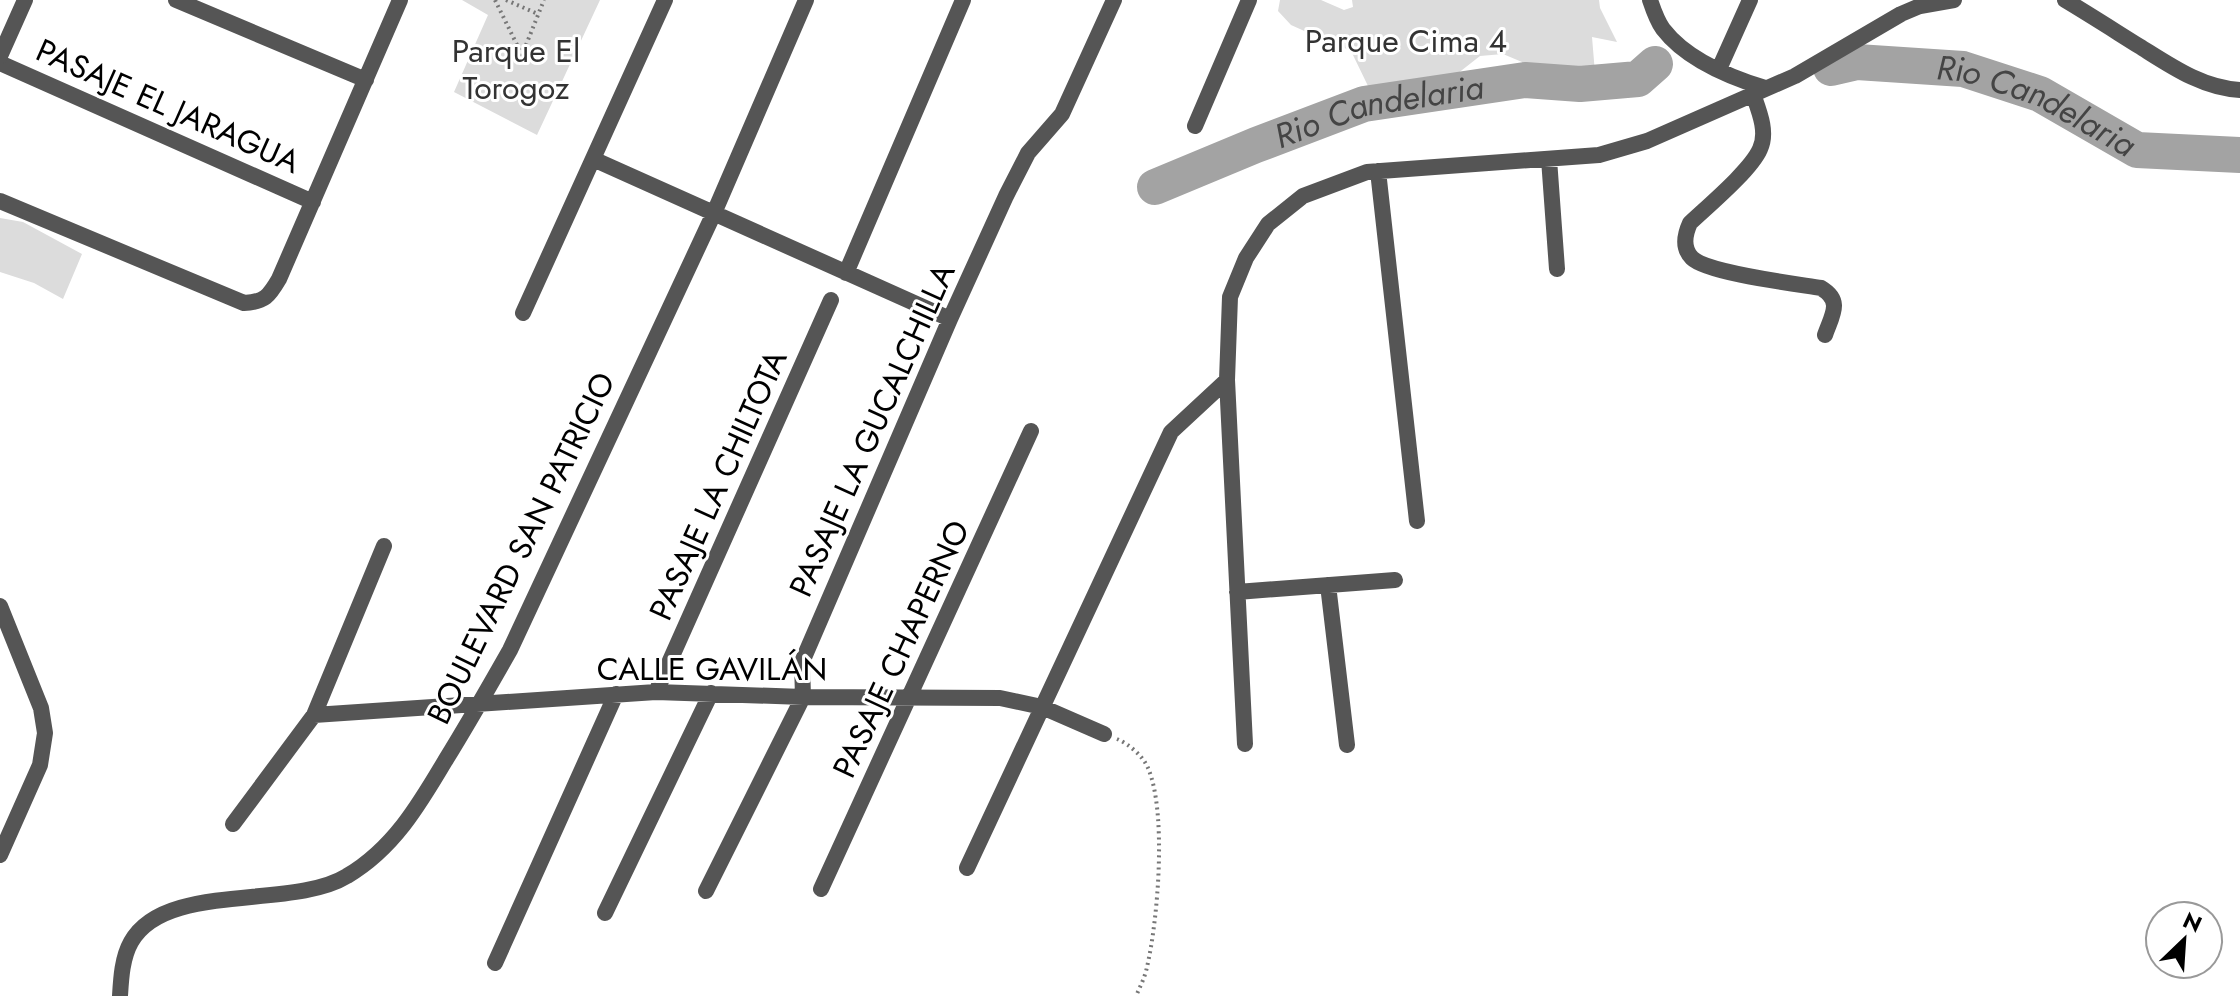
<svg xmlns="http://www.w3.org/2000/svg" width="2240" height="996" viewBox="0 0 2240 996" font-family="Jost,sans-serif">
  <rect width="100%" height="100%" fill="#fff"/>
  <path fill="#dcdcdc" d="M462 0H600L537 135 454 92 488 15Z
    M1280 0H1321L1344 10 1353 7 1352 0H1599L1600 8 1617 42 1592 37 1596 85 1562 83 1561 73 1525 80 1522 62 1503 54 1480 56 1457 74 1418 84 1368 86 1352 53 1328 36 1311 34 1291 25 1278 11Z
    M0 218 23 222 82 254 63 299 34 283 0 272Z"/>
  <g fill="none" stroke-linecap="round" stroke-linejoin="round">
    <g stroke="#a3a3a3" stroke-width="36">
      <path id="s1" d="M1831 68 1857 62 1963 69 2040 94 2137 150 2240 155"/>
      <path id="s2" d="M1155 187 1256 145 1364 104 1525 80 1580 84 1638 79 1655 64"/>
    </g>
    <path stroke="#777" stroke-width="4" stroke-dasharray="2 4" stroke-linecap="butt" d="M495 0 522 55 544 0
      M506 0 538 14
      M1117 739C1129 744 1143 756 1148 768 1167 812 1158 920 1147 967 1145 977 1140 987 1136 996"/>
    <path stroke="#555" stroke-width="16" d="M176 0 366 80
      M1650 0C1653 9 1657 21 1663 29 1686 59 1729 77 1765 88
      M2065 0C2090 15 2115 31 2139 46 2171 66 2202 88 2240 90
      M0 63 313 202
      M1719 69 1750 0
      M1753 94C1759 111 1768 132 1760 149 1751 170 1708 206 1690 223 1685 234 1682 248 1692 258 1707 273 1797 284 1821 288 1843 301 1832 315 1825 335
      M1195 126 1249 0
      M593 159 950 319
      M1549 159 1557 269
      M1378 171 1417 521
      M0 201 244 303C265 302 269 296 279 279L400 0
      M846 273 963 0
      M523 313 665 0
      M1328 585 1347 745
      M1237 592 1395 580
      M0 606 41 708 45 733 40 765 0 855
      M656 692 831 300
      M314 715 656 692 803 697 1000 698 1042 707 1104 734
      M1245 744 1227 380 1230 297 1246 258 1268 224 1303 196 1367 172 1599 155 1647 141 1795 76 1901 14 1920 6 1954 0
      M233 824 314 715 384 546
      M967 868 1171 432 1227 380
      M821 889 1031 431
      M706 891 803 697 802 662 950 319 1006 196 1028 153 1062 114 1114 0
      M605 913 711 693
      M495 963 616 694
      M120 996C121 979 122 958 131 942 165 881 292 910 347 876 393 849 419 805 445 761 468 724 489 687 510 650L714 213 806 0"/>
    <path stroke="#555" stroke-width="16" d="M0 56 25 0"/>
  </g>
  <g text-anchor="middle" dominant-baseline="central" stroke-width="6" stroke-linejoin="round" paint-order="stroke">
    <g font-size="32" fill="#333" stroke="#fff">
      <text x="1406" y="41">Parque Cima 4</text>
      <text x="516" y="51">Parque El<tspan x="516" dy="37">Torogoz</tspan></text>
    </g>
    <g font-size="32" fill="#000" stroke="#fff">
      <text transform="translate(168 106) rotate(24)">PASAJE EL JARAGUA</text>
      <text transform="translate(872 430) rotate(-66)">PASAJE LA GUCALCHILLA</text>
      <text transform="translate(718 485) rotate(-66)">PASAJE LA CHILTOTA</text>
      <text transform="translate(521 548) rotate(-64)">BOULEVARD SAN PATRICIO</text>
      <text transform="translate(901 649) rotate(-65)">PASAJE CHAPERNO</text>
      <text x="712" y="669">CALLE GAVILÁN</text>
    </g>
    <g font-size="34" font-style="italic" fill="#444" stroke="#fff">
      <text stroke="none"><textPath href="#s1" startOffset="214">Rio Candelaria</textPath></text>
      <text stroke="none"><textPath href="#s2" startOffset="238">Rio Candelaria</textPath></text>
    </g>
  </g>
  <g transform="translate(2184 940) rotate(25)"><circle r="38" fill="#ffffff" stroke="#999999" stroke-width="2"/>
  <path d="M0-6L14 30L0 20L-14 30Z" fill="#000000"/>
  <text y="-12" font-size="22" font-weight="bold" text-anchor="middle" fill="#000000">N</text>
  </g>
</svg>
